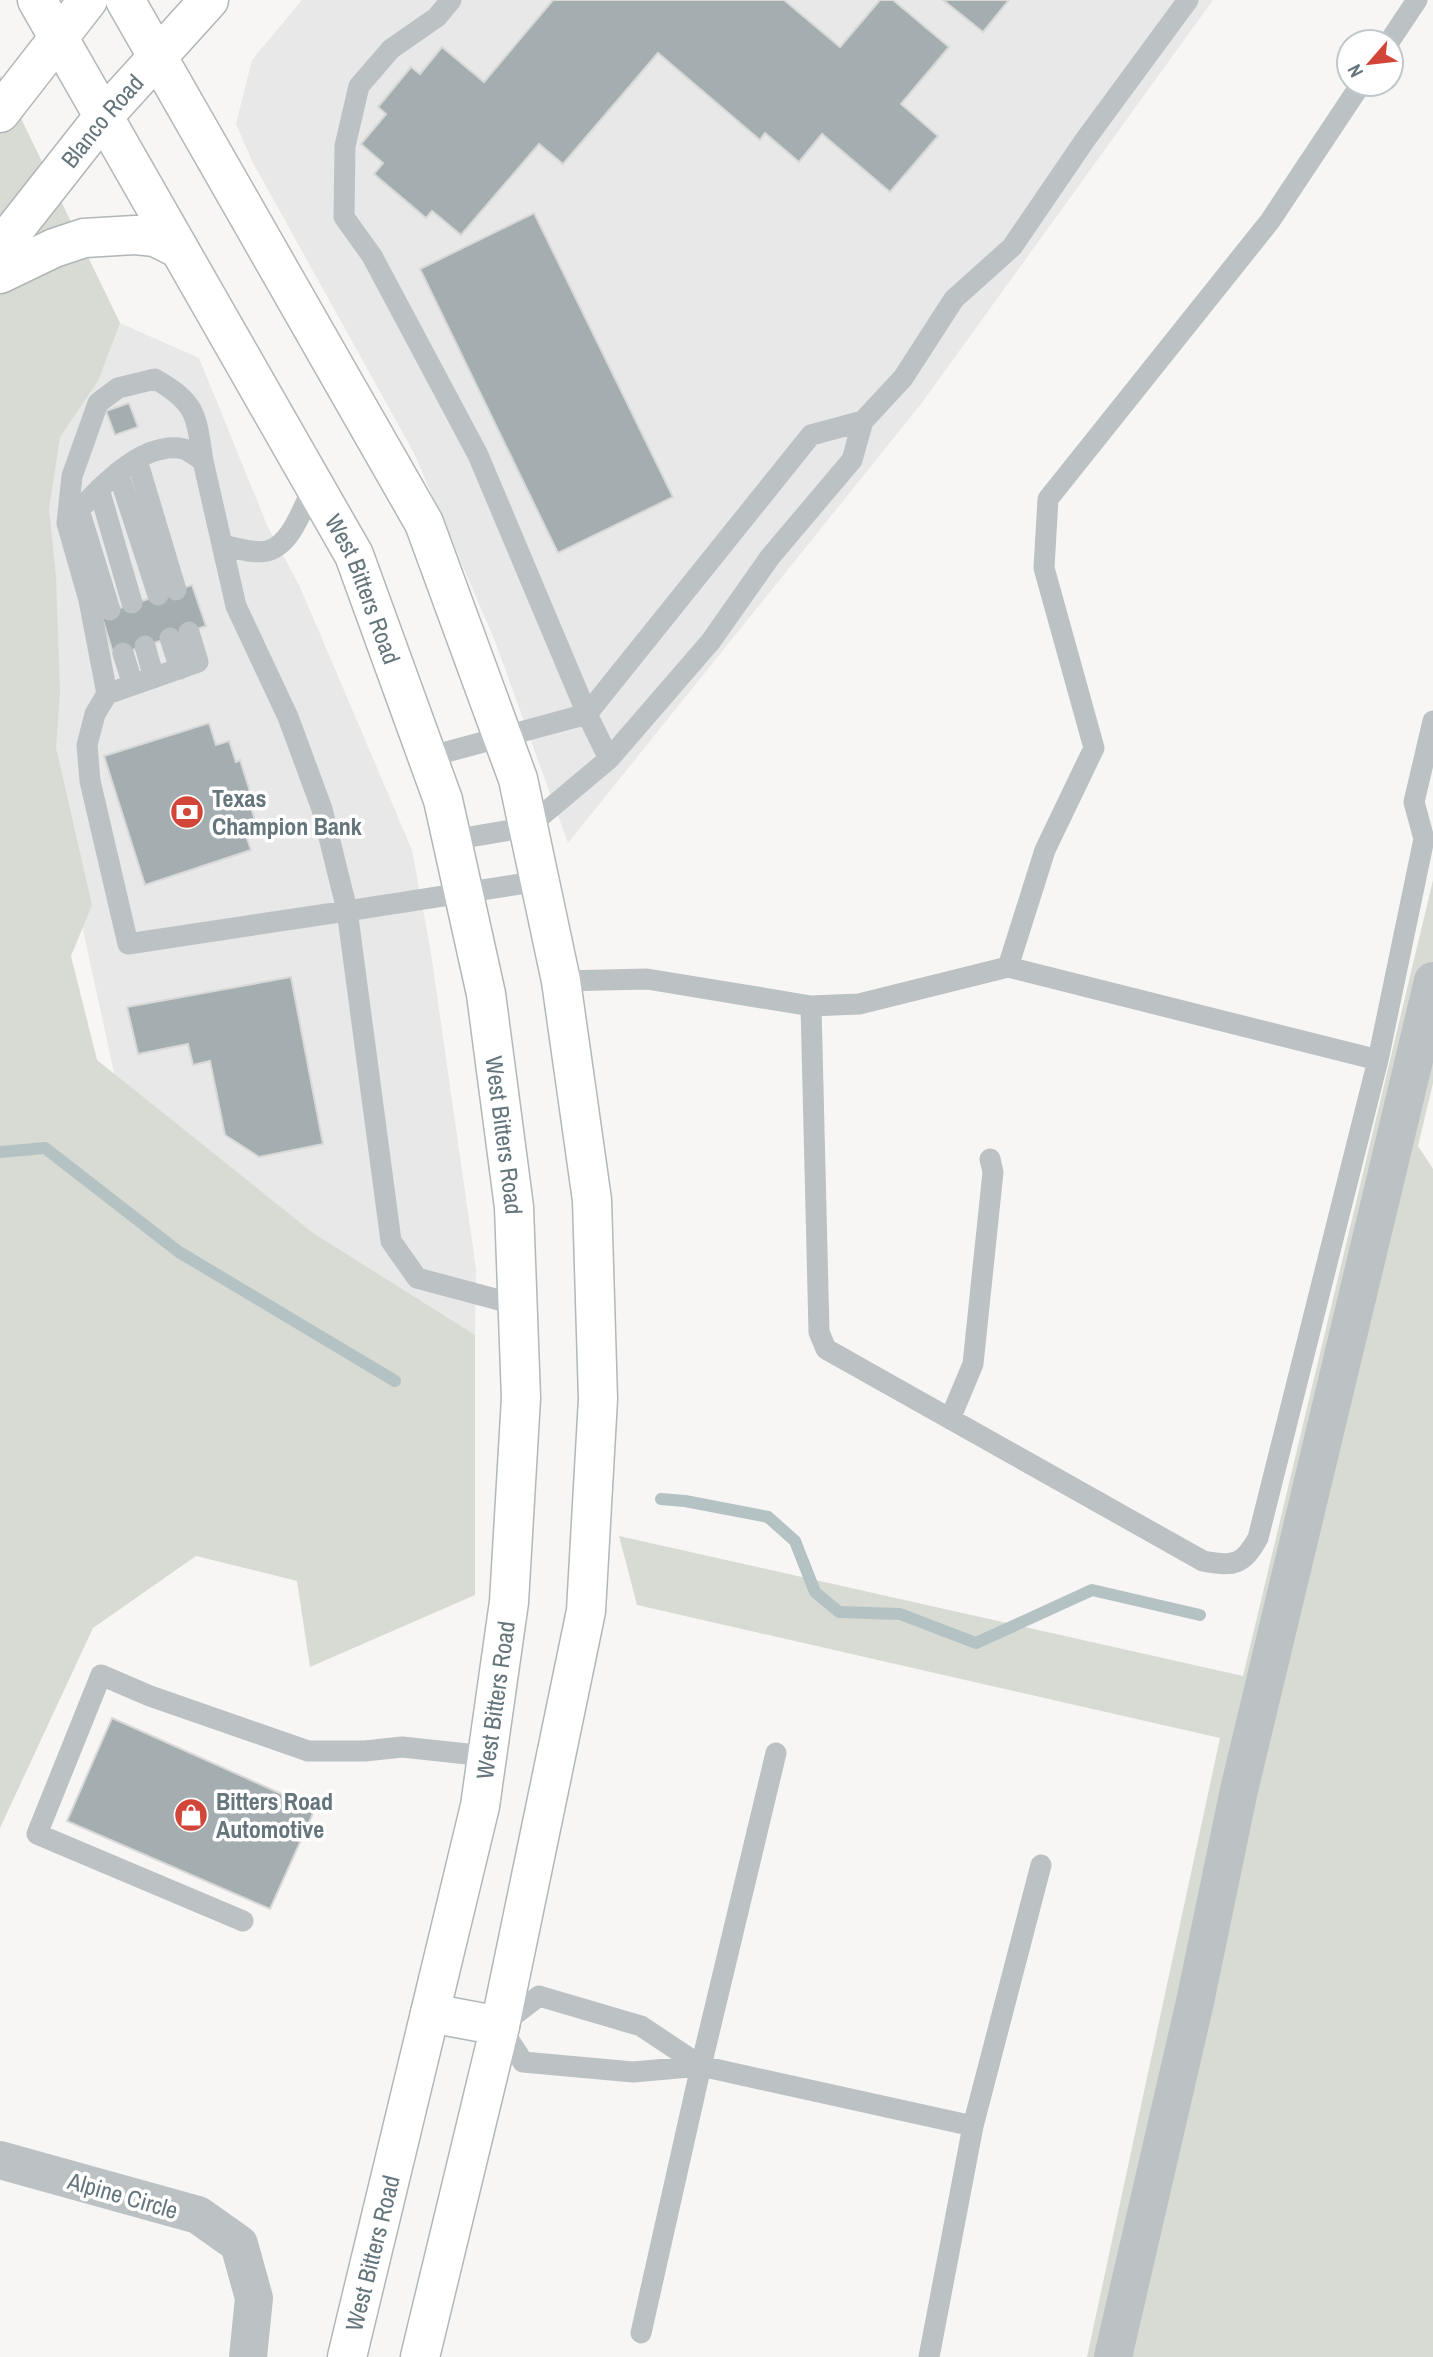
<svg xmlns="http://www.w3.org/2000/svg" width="1433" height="2357" viewBox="0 0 1433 2357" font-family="'Archivo Narrow',sans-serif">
  <rect width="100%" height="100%" fill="#f7f6f4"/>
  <path fill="#e7e8e7" d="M302 0H1213L921 404 568 843 495 641 414 453 252 161 236 124 252 60Z
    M120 323 199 358 267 525 300 587 412 850 431 953 476 1269 475 1335 129 1142 42 741 39 402Z"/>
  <path fill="#d7dbd3" d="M0 75 120 323 98 381 60 437 49 509 56 577 60 693 56 748 92 905 71 956 97 1060 313 1233 475 1335V1595L310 1667 297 1581 196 1556 93 1628 0 1828Z
    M1433 880V1083L1418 1146 1433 1169V2357H1087L1220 1738 637 1605 619 1536 1243 1676Z"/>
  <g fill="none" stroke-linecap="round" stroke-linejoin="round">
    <path stroke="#b5c2c4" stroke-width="12" d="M0 1152 45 1148 179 1252 395 1381
      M661 1499 685 1501 768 1517 795 1541 815 1592 839 1612 900 1614 976 1643 1092 1590 1200 1615"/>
  </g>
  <path fill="#a4adb0" stroke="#d8d8d6" stroke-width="2" d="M553 0H784L840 47 880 0H893L949 47 901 104 938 136 890 192 822 134 799 162 765 133 760 140 658 53 563 164 539 144 461 235 432 211 426 218 374 174 383 163 361 144 386 114 378 107 411 67 420 74 442 47 484 82Z
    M943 0H1009L983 32Z
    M534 213 673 497 558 553 420 269Z
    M129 403 138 427 115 435 106 411Z
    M192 585 206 626 114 656 101 614Z
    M209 723 216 745 229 741 236 762 240 760 253 801 249 802 256 823 243 827 251 850 145 885 104 756Z
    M291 977 323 1144 259 1157 225 1135 210 1061 193 1065 188 1044 138 1054 127 1007Z
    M112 1718 315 1809 270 1909 67 1821Z"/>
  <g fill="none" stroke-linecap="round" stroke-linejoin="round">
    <g stroke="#b1b7ba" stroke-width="41">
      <g id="secondary">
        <path id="s1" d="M37 0 354 555 443 800 486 994 514 1207 521 1398 509 1602 480 1806 347 2357"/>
        <path d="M125 0 424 523 518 779 561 981 592 1200 598 1399 586 1611 500 2026 420 2357"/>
        <path d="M430 2013 500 2026"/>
      </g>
    </g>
    <g stroke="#b0b5b8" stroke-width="41">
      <g id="primary">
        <path d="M0 113 88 0"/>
        <path id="s2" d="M0 248 103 117 209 0"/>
        <path d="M0 274 54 248 84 238 135 235 155 237 179 249"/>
      </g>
    </g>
    <path stroke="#bcc1c3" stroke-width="21" d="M451 0 437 17 391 49 359 86 345 146 344 217 372 256 478 455 587 714 609 759
      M1389 42 1417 0
      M137 460 176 590
      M118 472 158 595
      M99 489 132 603
      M79 510 110 610
      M67 523 72 476 98 403 118 388 155 379C197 403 196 415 203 461
      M223 545C236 548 253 554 267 551 292 545 303 506 314 486
      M170 638 180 669
      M145 646 154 678
      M123 653 133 685
      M107 694 198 662 189 632
      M428 757 587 714 811 435 863 421
      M452 840 528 827 609 759 711 641 770 557 852 460 863 421 903 378 954 299 1012 247 1085 140 1188 0
      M1008 967 1045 850 1094 748 1044 568 1048 499 1270 221 1361 84
      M561 981 647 979 811 1006 859 1004 1008 967 1378 1060
      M811 1006 819 1332 826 1349 1203 1561C1234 1567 1243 1565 1258 1538L1378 1060 1424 839 1414 802 1433 721
      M518 1305 417 1278 391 1241 347 910 322 809 288 717 236 606 203 461C197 457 190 451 184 449 140 439 93 495 67 523L89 600 107 694 95 714 87 745 90 781 128 944C265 923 403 903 540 881
      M950 1419 973 1364 993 1172 990 1159
      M243 1921 37 1834 101 1675 150 1696 308 1751H365L402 1747 486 1756
      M701 2066 641 2026 539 1996 500 2026 523 2062 633 2072 701 2066 973 2126
      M641 2333 701 2066 776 1753
      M929 2357 973 2126 1041 1865"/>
    <path stroke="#bcc1c3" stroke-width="38" d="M0 2160 198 2215 239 2244 254 2298 248 2357
      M1113 2357 1195 2002 1239 1790 1433 981"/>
    <use href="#secondary" stroke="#fff" stroke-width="38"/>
    <use href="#primary" stroke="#fff" stroke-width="38"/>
  </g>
  <defs>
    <g id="bank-disc" transform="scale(1.75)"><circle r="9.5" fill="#d14639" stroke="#fff"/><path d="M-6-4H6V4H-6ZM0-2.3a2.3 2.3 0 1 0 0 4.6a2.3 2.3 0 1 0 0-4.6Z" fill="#fff"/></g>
    <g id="shop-disc" transform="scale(1.75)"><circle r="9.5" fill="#d14639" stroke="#fff"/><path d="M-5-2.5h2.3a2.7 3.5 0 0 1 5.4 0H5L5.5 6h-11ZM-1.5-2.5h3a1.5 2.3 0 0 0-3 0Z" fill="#fff"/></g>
  </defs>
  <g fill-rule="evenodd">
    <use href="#bank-disc" x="187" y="812"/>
    <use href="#shop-disc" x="191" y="1815"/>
  </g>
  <g text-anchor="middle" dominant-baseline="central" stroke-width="7" stroke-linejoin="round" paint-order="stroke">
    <g font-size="24" fill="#65757c" stroke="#fff">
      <text stroke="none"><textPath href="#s2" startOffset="163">Blanco Road</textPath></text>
      <text stroke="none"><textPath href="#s1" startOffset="674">West Bitters Road</textPath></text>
      <text stroke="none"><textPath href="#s1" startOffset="1241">West Bitters Road</textPath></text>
      <text transform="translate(495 1700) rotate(-82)">West Bitters Road</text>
      <text transform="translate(123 2195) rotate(16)">Alpine Circle</text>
      <text transform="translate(372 2253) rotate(-76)">West Bitters Road</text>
    </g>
    <g font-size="24" font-weight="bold" fill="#65757c" stroke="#fff" text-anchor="start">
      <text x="212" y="798">Texas<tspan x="212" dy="28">Champion Bank</tspan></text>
      <text x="216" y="1801">Bitters Road<tspan x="216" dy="28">Automotive</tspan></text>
    </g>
  </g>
  <g transform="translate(1370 63) rotate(242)"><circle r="33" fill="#ffffff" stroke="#c1c8cb" stroke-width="2"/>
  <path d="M0-5L12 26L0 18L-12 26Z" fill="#d14639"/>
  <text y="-10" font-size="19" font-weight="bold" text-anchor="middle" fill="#65757c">N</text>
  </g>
</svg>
